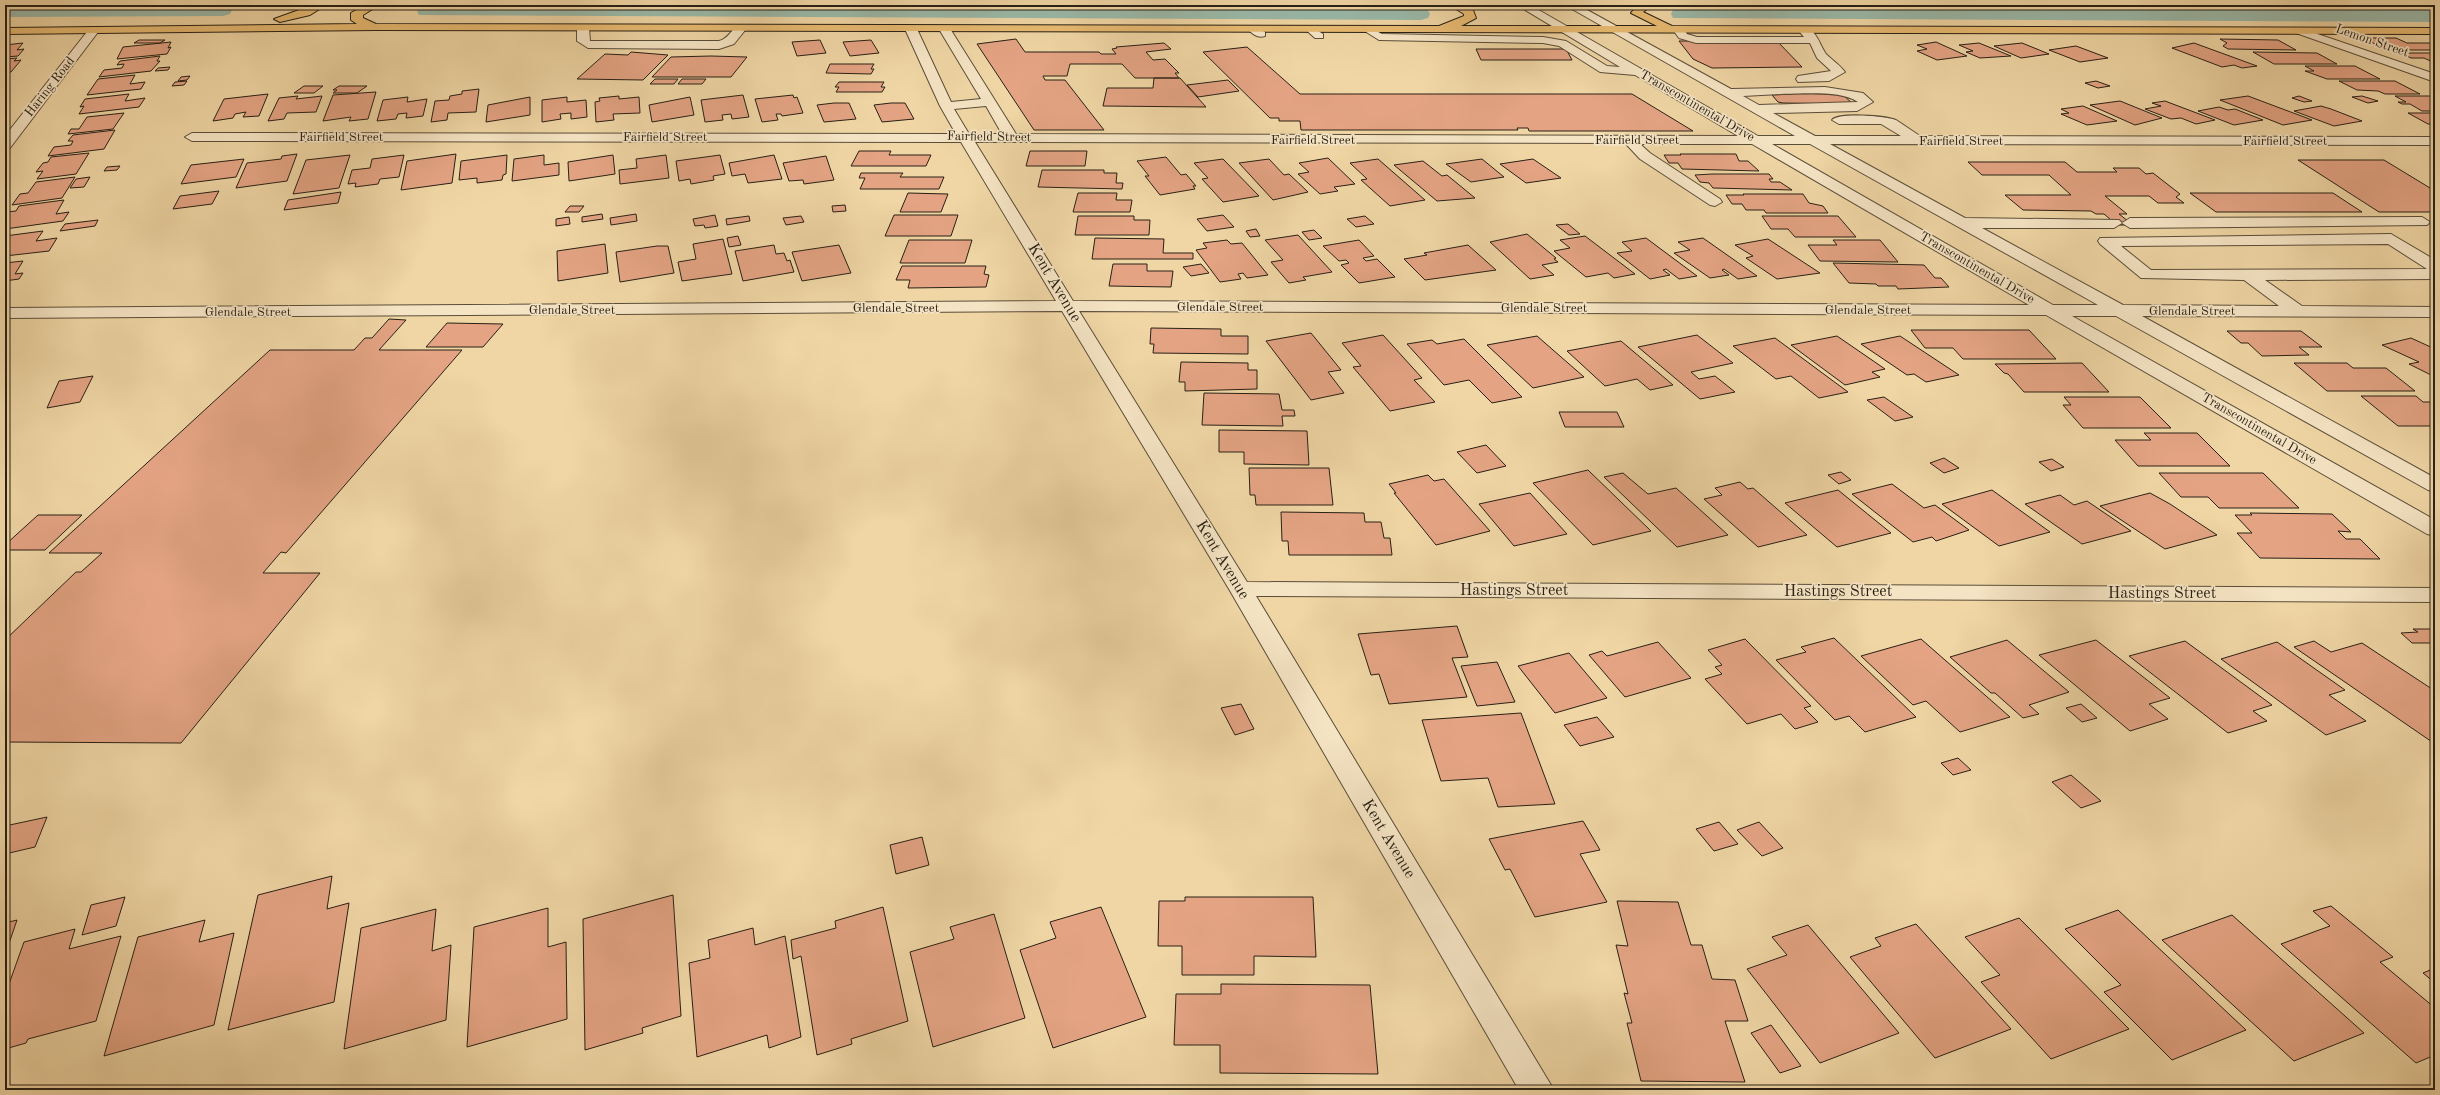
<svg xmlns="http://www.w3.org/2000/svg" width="2440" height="1095" viewBox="0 0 2440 1095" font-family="'Old Standard TT',serif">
  <rect width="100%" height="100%" fill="#f0d6a5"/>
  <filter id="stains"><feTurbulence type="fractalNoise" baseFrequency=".005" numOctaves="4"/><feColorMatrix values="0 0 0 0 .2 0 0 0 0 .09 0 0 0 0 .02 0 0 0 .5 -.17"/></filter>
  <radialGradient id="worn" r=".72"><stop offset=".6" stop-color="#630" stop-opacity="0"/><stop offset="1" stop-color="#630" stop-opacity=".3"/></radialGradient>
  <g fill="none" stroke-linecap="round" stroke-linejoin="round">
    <path fill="#9ab9a9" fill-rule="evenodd" d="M5 5H225L232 10 230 14 223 16 5 17Z
      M426 5 1421 8 1428 10 1430 14 1428 18 1421 20 419 15 417 11 419 7Z
      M1680 8 2435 10V22L1673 18 1671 14 1673 10Z"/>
  </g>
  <path fill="#e4a484" stroke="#282015" d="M2363 38H2396L2407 43H2435V50H2387Z
    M1016 39 1025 52H1099L1101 54H1116L1112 49 1117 48 1116 47 1164 43 1171 49 1146 52 1153 60 1165 59 1179 73H1175L1179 78H1135L1122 64H1070L1067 76H1043L1045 80H1065L1104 130H1034L977 44Z
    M2220 39 2278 40 2296 50 2228 49 2223 46 2227 43Z
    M139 40H165L160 43H134Z
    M820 40 826 53 797 56 792 42Z
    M871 40 879 53 850 56 843 42Z
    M1679 41H1777L1802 67 1712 68 1693 59Z
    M171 42 168 48 171 47 167 54 117 59 123 47Z
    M1936 42 1967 56 1937 60 1917 51 1927 49 1917 45Z
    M23 43 17 50 24 49 18 56 5 57V45Z
    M1979 43 2011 56 1980 58 1966 52 1973 51 1959 45Z
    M2022 43 2049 54 2021 58 1994 46Z
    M2194 43 2257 66 2242 68 2234 65 2222 67 2172 48Z
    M2076 46 2108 58 2080 62 2049 50Z
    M1247 47 1300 94H1632L1693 131H1529L1528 128H1517L1518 130H1301L1300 121H1279V118H1270L1203 52Z
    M1476 49H1566L1572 60H1481Z
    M631 52 668 55 643 80 577 79 605 54 628 55Z
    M2253 52 2317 53 2337 64H2274Z
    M2401 53H2435V63L2424 58H2411Z
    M160 56 157 61H160L151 71 99 77 104 70 122 68 124 64 117 65 120 61Z
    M711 56 747 57 731 77H652L671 57Z
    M17 58 14 61 21 60 11 72H5V59Z
    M830 64H874L871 69H874L871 74 826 73Z
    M2305 66H2355L2380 79H2327L2305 71H2314Z
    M170 67 168 70 155 71 158 68Z
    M135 75 130 84 145 82 141 89 87 95 98 79Z
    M190 76 187 80 178 81 181 77Z
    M1154 78H1180L1206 107 1103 106 1107 88H1153Z
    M655 79H678L674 84H650Z
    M682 79H706L702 84H678Z
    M1228 80 1239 91 1198 97 1187 85Z
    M187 81 184 85 172 86 175 82Z
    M2096 81 2110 86 2098 88 2085 83Z
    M2339 81H2395L2420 94H2385L2378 91 2357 90Z
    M839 82H884L881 87H885L882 92H836L839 87H835Z
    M304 86H323L314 93H294Z
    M339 86H367L357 93H333L337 90H333Z
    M479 89 476 112 448 113 447 120 431 122 435 101 449 100 450 96 462 94V91Z
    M376 92 368 119 349 121 351 117 323 121 333 95Z
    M1791 93 1842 94 1853 104 1783 103 1778 102 1772 95 1793 94Z
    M129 94 125 101 145 98 139 107 79 114 84 106 80 107 85 99Z
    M268 94 259 116 243 117 246 112 235 114 233 118 213 121 224 99Z
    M743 95 749 117 732 119 731 114 722 115 723 120 705 122 701 100Z
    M793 95 794 98 797 97 803 113 782 116 781 114H776L778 120 762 122 755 99Z
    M298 96 296 99 322 96 316 112 287 113 284 119 268 121 279 98Z
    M619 96V99L639 97 640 113 613 114 614 120 596 122 595 102 600 101 599 98Z
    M2248 96 2312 120 2283 125 2220 100Z
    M2299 96 2312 101 2304 102 2292 98Z
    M2362 96 2378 101 2368 103 2352 97Z
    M2395 96H2435V111H2422L2410 104H2402L2398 102H2406Z
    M408 97 407 102 427 99 423 116 406 118 407 113 398 114 396 119 377 121 383 100Z
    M530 97V115L486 122 488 105Z
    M567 97V102L586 100 587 117 571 119V113L560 114 561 119 542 122V100Z
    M690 97 694 115 652 122 649 105Z
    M2120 101 2162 118 2135 125 2090 105Z
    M2165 101 2215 120 2196 124 2181 118 2171 119 2145 109 2161 106 2152 103Z
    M834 103H849L856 119 824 122 817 105Z
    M891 103H905L914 119 882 122 874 105Z
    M2083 106 2117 121 2087 125 2061 114 2069 113 2061 109Z
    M2321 106 2331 109 2362 121 2334 126 2294 111Z
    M2219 107 2228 110 2235 109 2263 120 2234 125 2198 111Z
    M124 113 113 129 68 134 71 129H79L87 117Z
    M2408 113H2435V124H2428Z
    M115 130 104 149 48 156 54 147 71 145 73 141H68L73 135Z
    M859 151H891L889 155H931L926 166H851Z
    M1030 151H1087L1085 166H1026Z
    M89 153 76 174 37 179 43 171 36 172 43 163 48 162 51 157Z
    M297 154 287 181 236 188 247 163 281 159 282 156Z
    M456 154 452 183 401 190 407 161Z
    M1680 154H1736L1739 161H1748L1759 171 1682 169 1678 163H1669L1664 155H1681Z
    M350 155 339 188 293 194 306 160Z
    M404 155 399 177 380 179 378 184 355 187 356 183 348 184 352 170 370 168 372 159Z
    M507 155 506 174 503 175 502 180 477 183V178L459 180 461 161Z
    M544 155V165L559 163V175L512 181 514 159Z
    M613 155 615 174 569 181 568 162Z
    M666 155 669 178 620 184 619 170 637 168 636 159Z
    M720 155 725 174 713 176 714 180 691 184 690 179 679 181 676 161Z
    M774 155 782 179 748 183 745 174 732 176 729 163Z
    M826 156 834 180 804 184 803 180 789 181 783 163Z
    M1166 157 1181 175 1186 174 1196 186H1193L1195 189 1160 195 1145 176H1149L1137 161Z
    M1328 158 1355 184 1334 187 1338 191 1320 194 1298 174 1309 172 1299 163Z
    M244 159 236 177 181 184 191 165Z
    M1223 159 1259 196 1223 202 1202 179 1208 178 1194 163Z
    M1269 159 1284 175 1289 174 1308 192 1273 200 1239 163Z
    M1378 159 1425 200 1390 206 1361 180 1367 179 1350 163Z
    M1482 159 1504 177 1471 182 1446 164Z
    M1533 159 1561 178 1526 183 1500 164Z
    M2298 160H2384L2435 191V212H2379Z
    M1423 161 1442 176 1447 175 1475 198 1437 201 1394 165Z
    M1968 162H2065L2077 172H2117L2113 168H2139L2146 174 2153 173 2180 194 2176 197 2184 203H2158L2149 196H2105L2127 214H2119L2133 225H2117L2104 214H2096L2091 211 2023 210 2005 195H2071L2049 175H1982Z
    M120 166 117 170 104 171 107 167Z
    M1042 170H1104V173H1117L1116 183H1123L1122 189 1038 187Z
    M861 173H903L900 177H944L939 189H860L865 178H859Z
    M1712 174H1769L1773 179H1769L1771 182H1780L1792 190 1713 188 1709 183 1700 182 1695 175Z
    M75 177 62 198 12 205 20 194 28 193 36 182Z
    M90 177 84 187 70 188 76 179Z
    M219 191 212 204 173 209 180 196Z
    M341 192 338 203 284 210 288 200Z
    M908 193 948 194 941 212H900Z
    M1078 193H1117L1116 200H1132L1130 212H1073Z
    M2190 193H2333L2362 212H2216Z
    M1743 194H1803L1809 203 1823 206 1828 213H1766L1764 210H1746L1742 204H1732L1726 195H1744Z
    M64 200 56 214 69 212 63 221 5 229 6 212 16 211 19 206Z
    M845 205 846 211 833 212 832 206Z
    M570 206H584L579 212H565Z
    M602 214 603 219 582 222V217Z
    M636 214 637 221 611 225 610 218Z
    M715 215 718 226 705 228 704 225 695 226 693 219Z
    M894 215H958L951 236H885Z
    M1223 215 1234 227 1207 231 1197 219Z
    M749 216 750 221 727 225 726 219Z
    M801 216 804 222 786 225 783 218Z
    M1078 216H1134V220H1150L1149 235H1075Z
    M1365 216 1374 224 1356 227 1347 219Z
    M1762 216H1838L1856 237H1795L1788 229H1771Z
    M569 217 570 224 556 226V219Z
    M98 220 95 226 60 231 65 224Z
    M1568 224 1580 234 1569 235 1556 225Z
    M1256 229 1260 236 1250 237 1246 231Z
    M1314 230 1322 238 1309 240 1302 232Z
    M43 231 36 241 57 238 49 251 5 256V236Z
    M1527 234 1556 258 1554 259 1558 262 1542 265 1554 275 1530 279 1490 242Z
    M1298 235 1332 272 1303 277 1306 280 1289 283 1271 262 1283 260 1265 240Z
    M738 236 741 245 729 247 727 238Z
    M1585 236 1635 274 1614 278 1608 273 1586 277 1554 251 1570 248 1560 240Z
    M1095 238 1164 239 1163 253H1193V259H1092Z
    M1646 238 1697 276 1679 279 1666 269 1663 270 1670 275 1650 279 1617 253 1632 251 1622 242Z
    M1703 238 1757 276 1738 279 1724 269 1722 270 1729 275 1710 278 1674 253 1690 250 1678 242Z
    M723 239 732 274 682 281 678 262 696 259 693 244Z
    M1768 239 1820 273 1777 279 1746 258 1753 256 1735 245Z
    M909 240H972L965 263H900Z
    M1227 240 1231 244 1242 243 1268 275 1247 278 1243 273 1238 274 1241 279 1220 282 1196 250 1207 248 1203 243Z
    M1359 240 1374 256 1363 258 1366 261 1377 259 1395 277 1359 283 1341 265 1349 263 1346 260 1339 261 1323 246Z
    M1833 240H1880L1898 262 1820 261 1808 245H1837Z
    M605 244 608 273 558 281 557 251Z
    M774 245 776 254 784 253 787 261 790 260 794 272 743 281 735 251Z
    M839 245 851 273 802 281 792 252Z
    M1468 245 1496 270 1425 280 1404 259 1427 255 1424 253Z
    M657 246H668L674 273 620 282 616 252Z
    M23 261 15 274 23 273 19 279 5 281V263Z
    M1833 263 1924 265 1935 278H1941L1949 287 1898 289 1896 286H1878L1876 284 1849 283Z
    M1113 264H1147V271H1173L1171 287 1109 286Z
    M1201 264 1209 273 1191 276 1183 267Z
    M902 266H986L984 274 989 275 986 287 908 288 910 280H896Z
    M389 319 406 320 379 350H462L286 553 281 552 263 573H320L181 743 5 742V640L76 572H81L102 553H49L270 350H354L365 338H372Z
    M447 323 503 324 483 347H426Z
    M1151 328 1221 329V336H1248V354L1153 353 1154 344H1150Z
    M1911 330H2029L2056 359H1963L1953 348H1925Z
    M2227 331H2301L2322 347H2299L2309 355 2262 356 2248 343H2241Z
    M1311 333 1341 370 1328 372 1344 393 1311 400 1266 341Z
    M1383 335 1422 378 1414 380 1435 402 1390 411 1353 367 1361 366 1342 343Z
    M1697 335 1733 363 1691 372 1699 379 1715 376 1735 392 1700 399 1638 347Z
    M1537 336 1584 377 1533 388 1487 345Z
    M1837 336 1885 369 1872 372 1880 377 1845 385 1791 345Z
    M1900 336 1959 375 1926 382 1914 374 1907 375 1861 344Z
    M1775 338 1848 392 1819 398 1791 376 1776 379 1733 346Z
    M2411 338 2435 349V377L2409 364 2419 362 2382 345Z
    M1464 339 1522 397 1492 403 1469 380 1444 385 1407 344 1432 340 1437 344Z
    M1621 341 1673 385 1650 390 1637 379 1605 386 1567 351Z
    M1181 362 1248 363V370H1257V389L1185 391V382H1179Z
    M2082 363 2109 392H2024L2008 374 2004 373 1995 364Z
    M2294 363H2347L2353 368H2386L2415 391H2327Z
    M93 376 80 402 47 408 59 381Z
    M1204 393 1279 394 1282 410H1294L1295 416H1282L1283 426 1202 425Z
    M2361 396H2416L2423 402H2435V426H2398Z
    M1884 397 1913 417 1895 421 1867 400Z
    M2064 397H2140L2171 428H2083L2063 405H2071Z
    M1559 412H1617L1624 427H1565Z
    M1219 430 1307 431 1309 465 1244 464V452H1219Z
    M2144 433H2197L2230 466H2138L2115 440H2151Z
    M1486 445 1506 466 1477 473 1457 452Z
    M1944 458 1959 468 1944 473 1930 463Z
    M2052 459 2064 467 2051 471 2039 462Z
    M1249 468H1329L1333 505H1256L1255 495H1250Z
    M1588 470 1651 531 1593 545 1533 483Z
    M1841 472 1851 480 1839 484 1828 475Z
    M1623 473 1648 494 1676 488 1728 535 1677 547 1604 477Z
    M2159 473H2263L2299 508H2219L2208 497H2181Z
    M1428 475 1434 481 1444 479 1490 531 1436 545 1394 493H1396L1389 484Z
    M1740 482 1748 489 1753 488 1807 535 1758 547 1704 499 1722 495 1715 488Z
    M1892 484 1924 508 1935 505 1969 530 1936 541 1932 537 1913 542 1852 494Z
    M1838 490 1891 533 1837 547 1785 503Z
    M1992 490 2050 532 1999 546 1942 504Z
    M1530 493 1567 534 1514 546 1479 504Z
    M2150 493 2170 504 2217 535 2165 549 2100 506Z
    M2060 495 2074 505 2087 501 2131 531 2082 544 2025 504Z
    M1281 512 1364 513 1365 522H1381L1384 538H1390L1392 555H1289L1288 541H1282Z
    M2250 513 2332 514 2351 532 2338 531 2346 539H2360L2380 559 2260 558 2237 533H2252L2235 515H2252Z
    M38 515H82L45 550H5V545Z
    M1457 626 1468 657 1452 658 1467 697 1389 704 1379 674 1371 675 1358 634Z
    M2413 629H2435V648L2430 643H2412L2401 633 2418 632Z
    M1834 638 1916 717 1865 732 1849 716 1835 720 1776 660 1806 652 1801 647Z
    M1745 639 1811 706 1804 708 1818 722 1795 729 1781 714 1747 724 1705 679 1722 674 1715 667 1722 665 1708 650Z
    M1921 639 2010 717 1960 732 1926 701 1913 705 1861 656Z
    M2007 640 2069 692 2029 705 2039 714 2023 718 1995 693H1991L1950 657Z
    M2096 640 2170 698 2149 704 2168 719 2130 731 2039 655Z
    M2185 641 2272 705 2253 711 2267 721 2228 733 2129 656Z
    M2314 641 2331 652 2362 643 2435 691V744L2294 647Z
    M1658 642 1691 678 1625 697 1589 655 1602 651 1607 656Z
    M2277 642 2345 690 2329 695 2366 721 2326 735 2221 659Z
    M1569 653 1607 698 1555 713 1518 666Z
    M1497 662 1515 702 1477 706 1461 666Z
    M1241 704 1254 729 1235 735 1221 708Z
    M2081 704 2097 718 2082 722 2066 708Z
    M1521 713 1555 804 1498 807 1488 778 1441 781 1422 720Z
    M1597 717 1614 737 1580 746 1564 725Z
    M1958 758 1971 770 1953 775 1941 763Z
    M2071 775 2101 801 2081 808 2052 782Z
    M47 817 35 847 5 854V826Z
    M1583 821 1600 850 1580 854 1607 902 1535 917 1510 869 1505 870 1489 839Z
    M1719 822 1738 844 1714 851 1696 829Z
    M1759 822 1783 848 1762 856 1737 830Z
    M922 837 929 865 896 874 890 845Z
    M332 876 327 909 349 903 334 1002 228 1030 258 895Z
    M673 895 681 1016 642 1028 643 1033 585 1050 583 919Z
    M125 897 116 926 82 935 91 905Z
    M1185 897H1313L1316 957 1254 956V975H1182V946H1158L1159 901H1185Z
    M1617 901 1678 902 1691 945H1702L1712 979 1735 980 1748 1021H1725L1745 1082 1641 1081 1627 1023H1632L1624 993 1628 994 1616 945 1628 946Z
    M2331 906 2393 957 2380 962 2435 1008V1055L2416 1063 2281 944 2330 926 2313 911Z
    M883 907 908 1021 851 1039 852 1044 817 1055 801 956 793 959 791 940 836 928 835 921Z
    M1101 907 1146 1017 1053 1048 1020 950 1056 938 1050 922Z
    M548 908V947L566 942 567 1019 467 1047 474 927Z
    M436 909 432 951 451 945 446 1020 344 1049 361 928Z
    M2118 910 2246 1030 2172 1060 2104 992 2121 985 2065 929Z
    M994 914 1025 1018 933 1047 910 952 954 939 950 927Z
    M2232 915 2364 1033 2294 1061 2162 940Z
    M2019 918 2129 1029 2051 1059 1981 982 2000 975 1965 937Z
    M17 920 5 955V923Z
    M205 920 199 942 234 933 214 1025 104 1056 138 937Z
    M1916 924 2011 1029 1935 1058 1850 957 1881 946 1875 938Z
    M1808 925 1899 1033 1820 1063 1747 969 1787 955 1772 937Z
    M753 928 755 945 785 936 801 1037 769 1048 767 1035 697 1057 689 963 710 958 708 940Z
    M75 929 69 949 121 936 96 1021 28 1039 26 1043 5 1049V995L24 942Z
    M2435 968V983L2423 973Z
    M1221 984 1370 985 1378 1074 1220 1073V1045H1174L1176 994H1221Z
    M1771 1025 1801 1066 1780 1073 1751 1033Z"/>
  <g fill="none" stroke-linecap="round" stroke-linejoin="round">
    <g stroke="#5a4e39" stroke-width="2">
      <path id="minor" d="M1517 5H1530L1758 136H1795L1565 5H1578L1731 89 1825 87 1863 93 1873 102 1857 111 1773 113 1815 136H1901L1881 124H1839L1832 120C1838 112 1887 116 1896 120 1904 125 1912 131 1920 136L2435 137V145L1830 144 1965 218 2119 220 2122 223 2114 228H1982L2123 305 2279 306 2244 280 2141 278 2100 244 2098 241 2100 238 2391 234 2435 260V279L2265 280 2302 306 2435 307V317L2142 316 2435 478V492L2428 490 2116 316H2072L2435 520V536L2427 534 2046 315 1079 311 1247 582 2435 588V602L1256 596 1554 1090H1519L1229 589 1062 311 5 318V308L1056 301 961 142 192 141 185 137 192 133 956 134 940 106 905 29 911 26 917 29 951 102 981 99 939 29 945 26 949 27 1016 134 1738 136 1635 75 1600 72 1559 46 1543 43 1379 40 1363 30 1369 27 1382 34 1543 37 1566 41 1607 66 1620 67ZM1781 94C1801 94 1841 90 1858 102L1759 105 1743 96ZM986 106 1002 134H969L954 109ZM975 142 1625 143 1640 159 1710 205 1715 206 1722 202 1720 199 1650 153 1640 144H1752L2029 305 1073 301ZM1772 144H1810L2098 305H2053ZM2388 244 2427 269 2151 270 2121 246Z
        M583 25 589 28 590 41H719C729 39 731 28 740 26L746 29 734 44 719 49 588 48 577 41V28Z
        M94 27 98 28V32L10 148 5 149V136L90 28Z
        M1255 27 1265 32V36C1259 38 1253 35 1249 30Z
        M1312 27 1323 34V38H1315L1306 30Z
        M1679 27 1683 28 1687 34 1697 37H1804L1798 30 1804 27C1817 30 1819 44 1826 54 1832 60 1840 65 1845 72L1829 81 1798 82 1796 79 1798 76 1831 71 1817 58 1810 43H1696L1679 38 1673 30Z
        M2300 28 2435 74V82L2296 33 2294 31Z
        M2422 217 2430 222 2427 225 2130 228 2122 223 2130 218Z"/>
    </g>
    <g stroke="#282015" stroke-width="2">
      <path id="major" d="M313 5H326L310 15 280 22 274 19Z
        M365 5H379L363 15V18L376 24 1439 26 1464 16V14L1450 5H1464L1473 10 1476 18 1461 26H1657L1631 13 1638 5H1652L1643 12 1672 26 2435 28V34L376 30 5 34V28L357 24 351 20V13Z"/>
    </g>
    <use href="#minor" fill="#f5e4c4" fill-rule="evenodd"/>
    <use href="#major" fill="#e8bb72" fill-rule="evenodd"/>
  </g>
  <g text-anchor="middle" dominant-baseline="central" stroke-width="3.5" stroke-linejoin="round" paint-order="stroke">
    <g font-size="13" fill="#282015" stroke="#f5e4c4">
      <text transform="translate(2372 41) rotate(19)">Lemon Street</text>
      <text transform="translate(50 87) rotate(-52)">Haring Road</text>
      <text transform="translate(1697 106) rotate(30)">Transcontinental Drive</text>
      <text x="341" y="137">Fairfield Street</text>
      <text x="665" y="137">Fairfield Street</text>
      <text transform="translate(989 137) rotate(1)">Fairfield Street</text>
      <text x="1313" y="140">Fairfield Street</text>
      <text x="1637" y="140">Fairfield Street</text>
      <text x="1961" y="141">Fairfield Street</text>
      <text x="2285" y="141">Fairfield Street</text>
      <text transform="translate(1977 268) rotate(30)">Transcontinental Drive</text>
      <text x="1220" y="307">Glendale Street</text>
      <text x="896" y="308">Glendale Street</text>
      <text x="1544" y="308">Glendale Street</text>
      <text x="572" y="310">Glendale Street</text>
      <text x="1868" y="310">Glendale Street</text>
      <text x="2192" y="311">Glendale Street</text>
      <text x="248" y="312">Glendale Street</text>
      <text transform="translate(2259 429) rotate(30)">Transcontinental Drive</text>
    </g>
    <g font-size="16" fill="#282015" stroke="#f5e4c4">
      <text transform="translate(1054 283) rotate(59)">Kent Avenue</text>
      <text transform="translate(1222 560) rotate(59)">Kent Avenue</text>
      <text x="1514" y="591">Hastings Street</text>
      <text x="1838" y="592">Hastings Street</text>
      <text x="2162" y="594">Hastings Street</text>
      <text transform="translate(1388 839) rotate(59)">Kent Avenue</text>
    </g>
  </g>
  <rect width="2440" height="1095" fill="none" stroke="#f0d6a5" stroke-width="20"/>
  <rect x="6" y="6" width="2428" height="1083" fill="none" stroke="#282015" stroke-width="2"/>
  <rect x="10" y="10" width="2420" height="1075" fill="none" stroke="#282015"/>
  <rect width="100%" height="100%" filter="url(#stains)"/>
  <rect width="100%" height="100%" fill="url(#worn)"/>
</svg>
